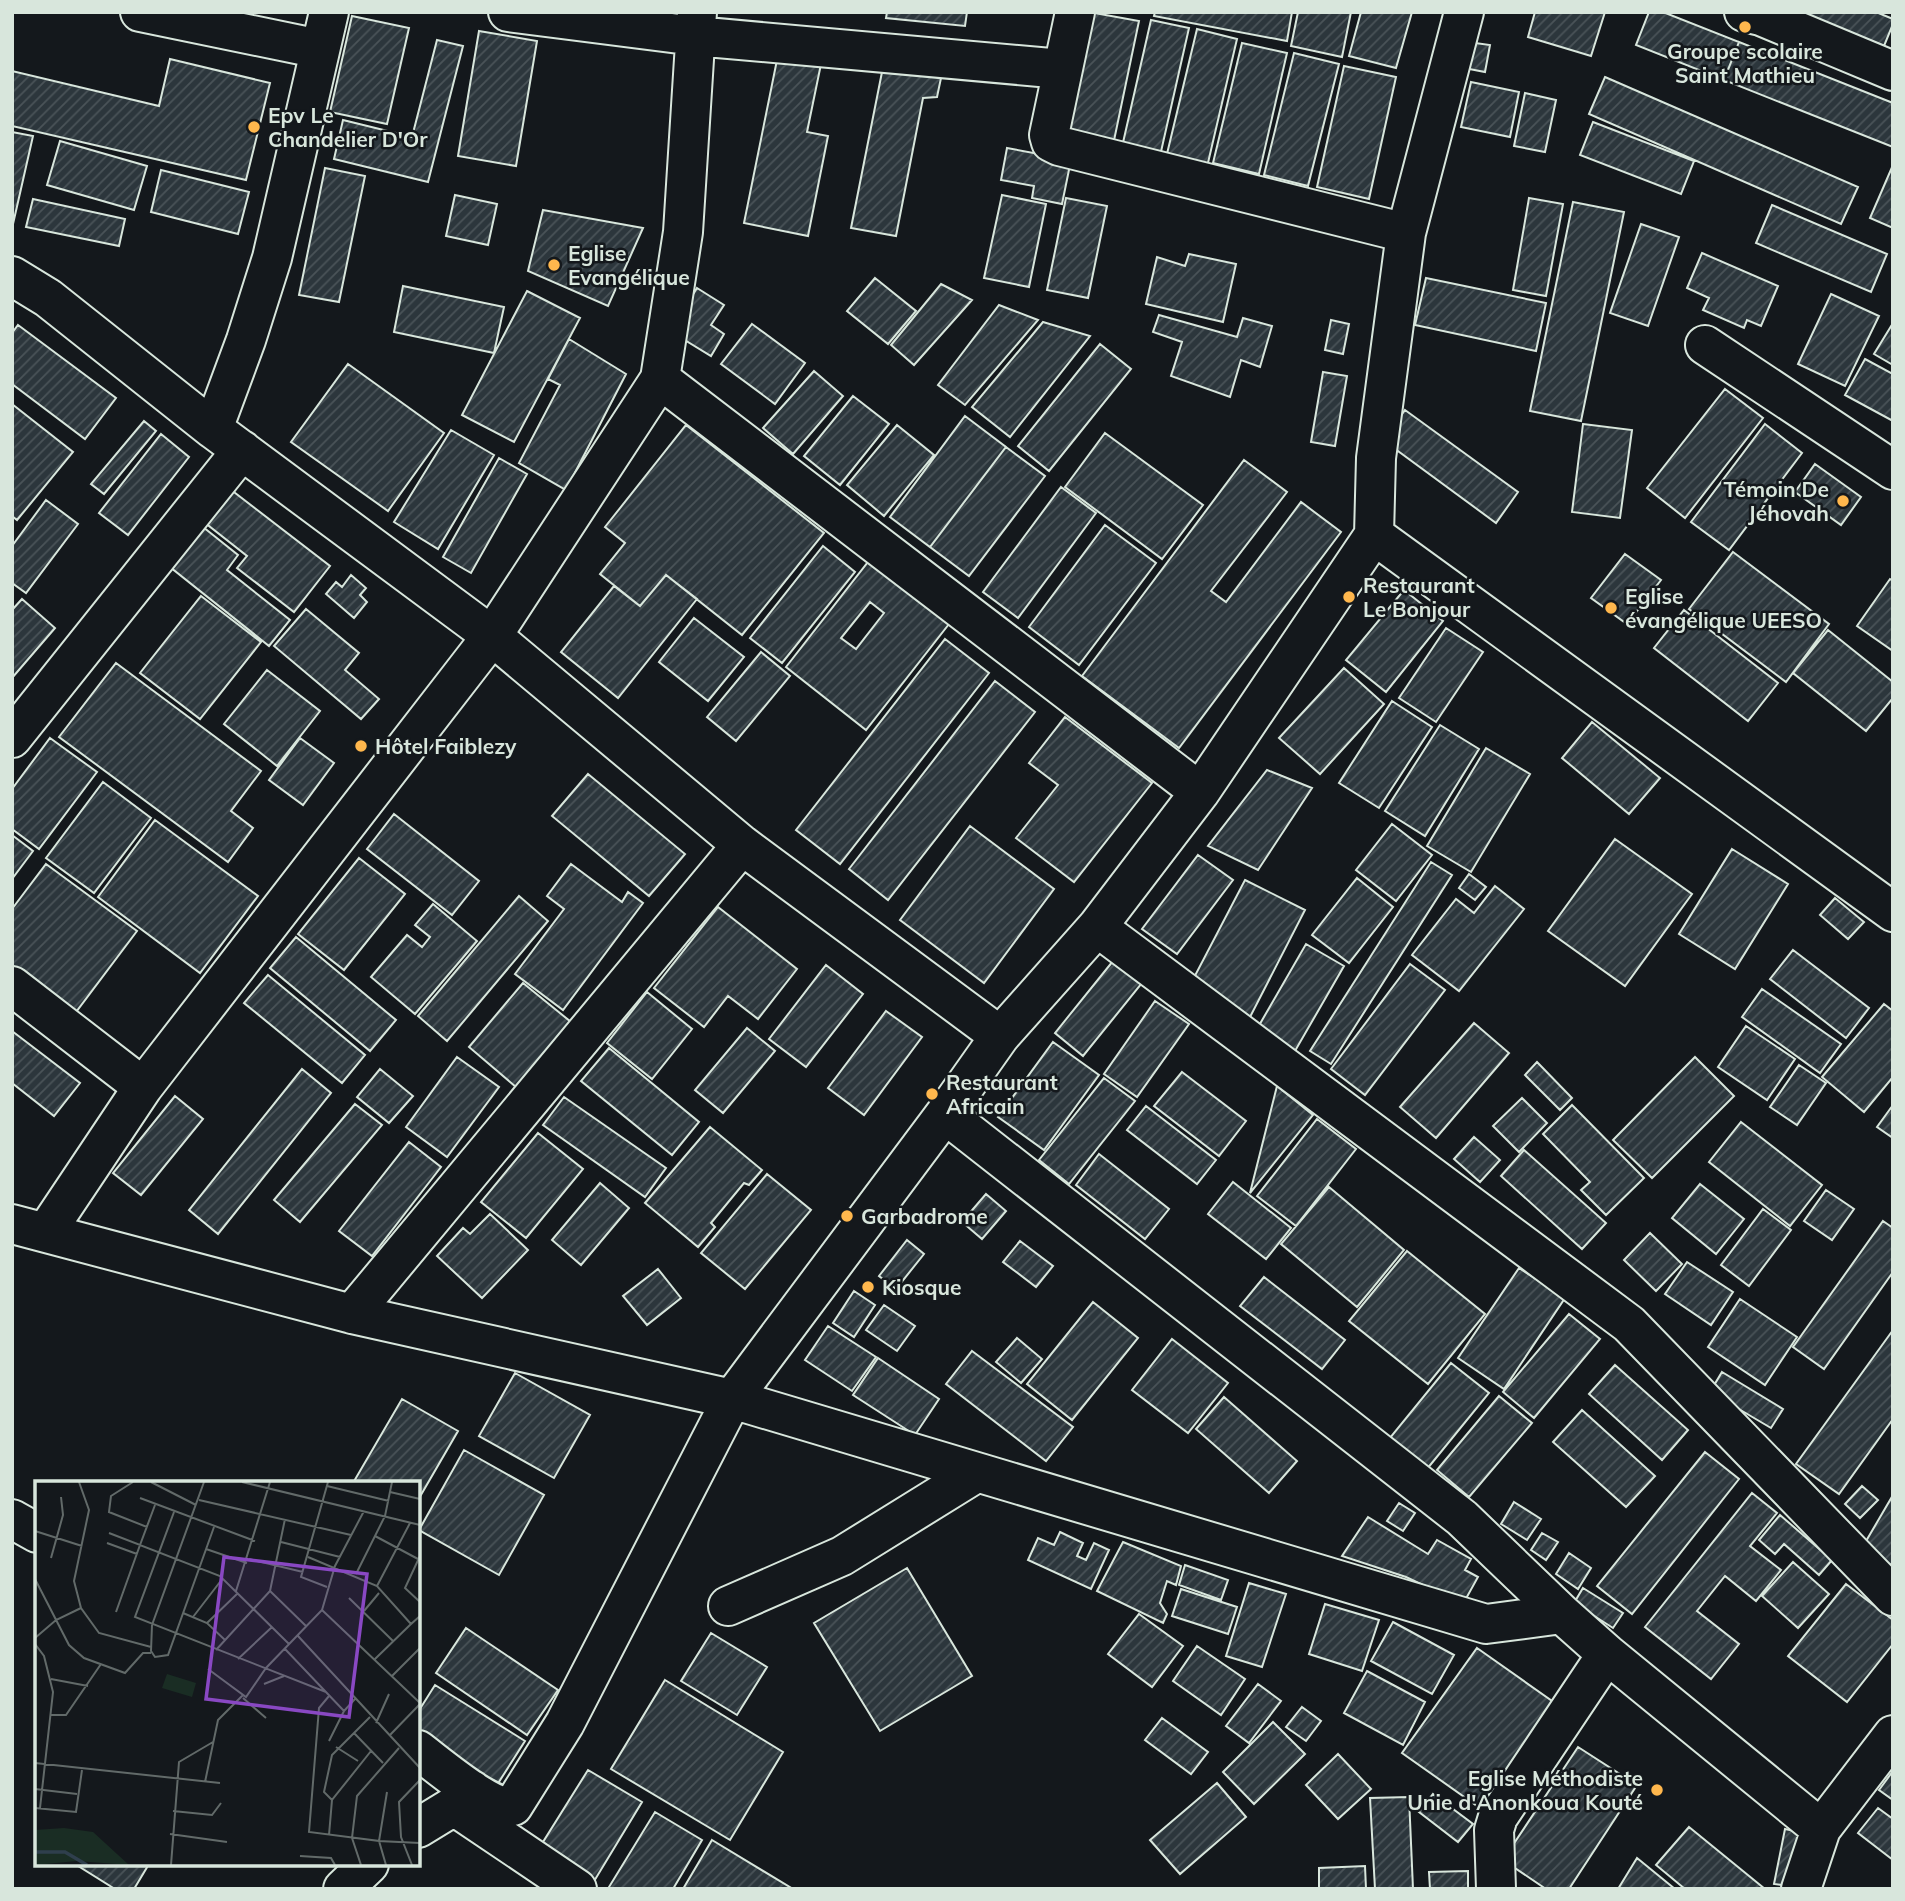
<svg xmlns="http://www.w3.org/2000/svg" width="1905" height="1901" viewBox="0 0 1905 1901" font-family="Mulish,sans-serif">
  <defs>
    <pattern id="building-hatch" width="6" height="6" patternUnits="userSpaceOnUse" patternTransform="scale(1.75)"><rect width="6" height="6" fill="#2c363c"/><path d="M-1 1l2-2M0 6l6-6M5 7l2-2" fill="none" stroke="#4a5358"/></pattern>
  </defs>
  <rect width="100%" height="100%" fill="#14181c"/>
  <path fill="url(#building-hatch)" stroke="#d8e6dc" stroke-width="2" fill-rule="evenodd" d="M887 12H967L965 26 886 18Z
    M1089 12 1139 21 1112 150 1062 139Z
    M1155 12H1292L1287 41 1154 16Z
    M1298 12H1351L1342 57 1291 46Z
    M1361 12H1412L1396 68 1349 56Z
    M1535 12H1605L1591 56 1528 37Z
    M1649 12H1663L1739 42 1724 80 1636 45Z
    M1796 12H1876L1893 19V24L1884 46Z
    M352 16 409 28 387 124 330 112Z
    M1151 20 1189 28 1160 156 1122 147Z
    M1197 29 1237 39 1207 167 1166 158Z
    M479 31 537 41 516 166 458 156Z
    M437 40 463 46 428 182 334 159 343 120 412 137Z
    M1468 42 1490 45 1485 72 1464 68Z
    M1739 42 1893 103V147L1724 80Z
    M1242 43 1287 53 1259 174 1213 163Z
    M1294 53 1339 64 1308 186 1264 175Z
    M778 55 821 64 807 132 828 136 808 236 744 223Z
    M170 59 270 83 246 180 12 126V71L159 106Z
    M1344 66 1396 77 1369 199 1317 187Z
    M883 67 941 78 937 97 923 98 896 236 851 228Z
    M1605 77 1858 187 1841 224 1589 114Z
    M1471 82 1519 92 1510 137 1461 127Z
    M1525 93 1556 100 1545 152 1514 146Z
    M1593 122 1694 161 1681 194 1580 155Z
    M12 132 33 136 13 224H12Z
    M60 141 147 166 134 210 47 185Z
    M1007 148 1071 160 1062 204 1032 198 1034 186 1001 180Z
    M1893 165V228L1870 218Z
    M325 168 365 176 339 302 299 295Z
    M161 170 249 192 238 234 151 212Z
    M455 195 497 204 488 245 446 236Z
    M1002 195 1046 204 1029 287 984 278Z
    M1066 198 1107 206 1088 298 1047 290Z
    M1529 198 1563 204 1546 296 1513 290Z
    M33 199 125 219 119 246 26 227Z
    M1573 202 1624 212 1581 421 1530 411Z
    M1772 205 1887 254 1871 292 1756 243Z
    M543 210 643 228 608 306 528 271Z
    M1641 224 1679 237 1648 326 1610 313Z
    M1702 253 1778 286 1761 326 1747 320 1744 328 1703 310 1709 298 1687 288Z
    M1189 254 1236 264 1223 322 1146 304 1157 257 1185 266Z
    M875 278 916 311 888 344 847 311Z
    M1426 278 1546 303 1536 351 1415 325Z
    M941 284 972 300 914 365 891 345Z
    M403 286 504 307 494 353 394 332Z
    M697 288 724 305 711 325 724 334 711 356 670 331Z
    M527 291 580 318 514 442 462 415Z
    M1831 294 1879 316 1845 386 1798 364Z
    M999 305 1038 320 965 405 938 385Z
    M1159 315 1237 337 1243 318 1272 326 1260 367 1241 360 1230 397 1171 376 1182 342 1153 332Z
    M1331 320 1349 324 1343 354 1325 350Z
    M1043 322 1090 336 1010 437 972 407Z
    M1893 323V365L1874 354Z
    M752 324 805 363 775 404 721 364Z
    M18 325 116 398 85 439 12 384V333Z
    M569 339 626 374 566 490 519 463 560 385 548 379Z
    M1100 344 1131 369 1049 471 1018 446Z
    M1865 359 1893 374V421L1845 395Z
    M348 364 444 433 388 511 291 442Z
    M814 371 843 396 793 454 763 428Z
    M1323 372 1347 376 1335 446 1311 442Z
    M1725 389 1763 418 1685 518 1647 488Z
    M853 396 889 424 840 485 804 456Z
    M12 404 73 452 17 520 12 516Z
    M1405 410 1518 492 1496 523 1383 440Z
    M965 416 1006 447 930 547 890 517Z
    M144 421 156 431 104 494 91 484Z
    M1583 424 1632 430 1620 518 1572 512Z
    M1765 424 1802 453 1729 550 1691 522Z
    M686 425 824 533 742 635 666 575 640 606 600 574 625 543 605 527Z
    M897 425 934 455 884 516 847 485Z
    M451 430 494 455 438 549 394 522Z
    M1105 433 1203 505 1162 559 1065 487Z
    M161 434 189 457 128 535 99 513Z
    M1006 447 1045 476 969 576 930 547Z
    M499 458 527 474 471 573 443 557Z
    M1244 460 1287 492 1211 591 1226 602 1301 502 1341 532 1179 748 1082 676Z
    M1815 464 1861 497 1841 525 1795 492Z
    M1061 487 1096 513 1018 618 983 592Z
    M230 489 330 566 294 612 237 568 247 556 204 522Z
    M46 500 78 524 26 593 12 583V546Z
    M1105 525 1156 563 1079 665 1029 627Z
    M203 527 238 555 227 570 290 620 269 646 170 567Z
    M823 546 855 572 782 663 750 638Z
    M1733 552 1829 624 1786 682 1689 609Z
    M1625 554 1661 580 1627 624 1591 598Z
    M868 562 949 624 866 730 786 667ZM870 602 884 613 856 649 841 638Z
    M351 575 366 588 360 595 367 602 354 618 326 594 336 582 342 587Z
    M666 575 697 599 618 698 561 652 614 586 640 606Z
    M1890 579 1893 581V651L1857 626Z
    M1404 590 1443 621 1386 692 1346 660Z
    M201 596 261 642 200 719 140 673Z
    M22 599 55 628 12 678V610Z
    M306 609 359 653 345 670 379 699 361 719 274 646Z
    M1684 610 1778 683 1748 721 1654 648Z
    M694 618 744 657 708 701 659 662Z
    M1446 628 1483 652 1436 722 1399 698Z
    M1828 630 1893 682V698L1866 731 1793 673Z
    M945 639 989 673 840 864 796 830Z
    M761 652 790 676 736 741 707 717Z
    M116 663 261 771 231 811 253 828 228 862 59 737Z
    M1344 668 1384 704 1320 774 1279 738Z
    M267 670 320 711 277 766 224 724Z
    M995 681 1035 712 888 900 849 869Z
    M1392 701 1432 727 1379 808 1339 783Z
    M1065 717 1152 783 1074 882 1016 838 1058 785 1029 763Z
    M1592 722 1660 778 1629 814 1562 758Z
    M1440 725 1479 749 1425 836 1385 811Z
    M50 738 97 772 39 849 12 829V789Z
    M300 738 334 763 303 805 269 780Z
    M1486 748 1530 774 1471 872 1427 846Z
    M1267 770 1312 788 1258 870 1208 846Z
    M588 774 685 854 649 896 552 816Z
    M103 782 151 818 94 893 46 858Z
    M394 814 479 881 452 915 367 849Z
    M155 820 258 896 200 973 98 897Z
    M1392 824 1432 855 1396 901 1356 870Z
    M970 826 1054 889 984 983 900 920Z
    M12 835 33 851 12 879Z
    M1615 839 1692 894 1625 986 1548 931Z
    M1732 849 1788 884 1735 969 1679 934Z
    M1198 855 1233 880 1177 954 1142 929Z
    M359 858 405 894 344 970 298 934Z
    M1431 862 1452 875 1331 1064 1310 1051Z
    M46 864 137 931 76 1012 12 965V909Z
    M571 864 622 902 628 892 643 903 563 1010 515 974 564 909 547 896Z
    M1469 874 1486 887 1475 900 1459 888Z
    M1357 878 1393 907 1349 963 1312 935Z
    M1245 880 1305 910 1249 1019 1188 989Z
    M1495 886 1524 909 1459 991 1412 955 1456 899 1474 913Z
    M519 896 548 921 447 1041 418 1016Z
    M1835 898 1864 922 1848 939 1820 915Z
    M433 904 477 941 415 1014 371 977 407 935 422 947 430 937 415 925Z
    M718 907 797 969 758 1019 728 996 704 1027 654 988Z
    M296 937 396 1020 370 1051 270 968Z
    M1306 944 1344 966 1295 1051 1257 1029Z
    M1793 950 1869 1008 1846 1038 1770 979Z
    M1113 961 1142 983 1083 1056 1055 1033Z
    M1410 964 1445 990 1365 1095 1331 1069Z
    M826 965 863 994 806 1067 769 1039Z
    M268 975 365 1055 342 1083 244 1003Z
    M523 983 571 1022 516 1087 469 1047Z
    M1762 989 1841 1044 1820 1073 1742 1017Z
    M647 992 692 1029 652 1079 607 1043Z
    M1155 1001 1189 1024 1137 1097 1104 1074Z
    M1884 1004 1893 1011V1077L1864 1112 1822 1077Z
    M886 1011 922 1037 864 1115 828 1088Z
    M1474 1023 1509 1053 1436 1138 1400 1107Z
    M1746 1026 1795 1059 1767 1100 1718 1067Z
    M747 1028 775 1051 723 1113 695 1090Z
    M12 1031 80 1083 54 1116 12 1083Z
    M1053 1042 1099 1075 1044 1150 998 1117Z
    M609 1048 699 1122 672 1155 581 1081Z
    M457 1057 499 1087 447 1157 406 1127Z
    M1695 1057 1734 1096 1652 1178 1613 1140Z
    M1537 1062 1572 1098 1560 1110 1525 1075Z
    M1799 1065 1826 1083 1797 1125 1770 1107Z
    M302 1069 331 1093 218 1234 189 1210Z
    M380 1069 413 1096 389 1123 357 1097Z
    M1182 1072 1246 1121 1219 1156 1154 1106Z
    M1104 1078 1135 1101 1069 1184 1039 1160Z
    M1277 1086 1313 1115 1250 1193Z
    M175 1096 203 1119 141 1195 113 1173Z
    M564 1097 666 1168 645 1197 543 1125Z
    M1522 1098 1547 1123 1519 1152 1493 1126Z
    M355 1104 382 1125 300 1222 274 1200Z
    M1572 1105 1644 1178 1606 1215 1581 1190 1590 1182 1543 1134Z
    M1893 1105V1138L1877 1127Z
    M1146 1106 1216 1160 1197 1184 1127 1130Z
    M1317 1119 1356 1149 1296 1226 1257 1196Z
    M1741 1122 1822 1185 1790 1226 1709 1162Z
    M710 1127 762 1170 749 1185 744 1183 711 1223 715 1227 698 1247 645 1203Z
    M538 1133 583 1169 526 1238 481 1202Z
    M1474 1137 1500 1160 1480 1182 1454 1159Z
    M409 1142 441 1167 372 1256 339 1231Z
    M1524 1150 1606 1223 1582 1249 1501 1176Z
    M1099 1154 1169 1209 1145 1239 1076 1185Z
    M767 1174 811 1210 745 1289 701 1253Z
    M1233 1182 1291 1228 1266 1259 1208 1214Z
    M600 1183 629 1208 581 1265 552 1240Z
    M1700 1184 1744 1219 1716 1254 1672 1218Z
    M1329 1187 1404 1250 1357 1307 1281 1244Z
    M1826 1190 1854 1209 1832 1240 1804 1221Z
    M986 1194 1006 1211 982 1239 962 1222Z
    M1763 1209 1791 1230 1749 1286 1721 1265Z
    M490 1214 528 1250 482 1298 437 1256 463 1228 470 1234Z
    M1883 1221 1893 1228V1272L1824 1369 1793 1347Z
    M1650 1233 1682 1264 1656 1291 1624 1260Z
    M907 1240 924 1254 896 1289 879 1276Z
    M1020 1241 1053 1266 1036 1287 1003 1262Z
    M1407 1251 1485 1314 1428 1384 1349 1321Z
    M1687 1262 1733 1292 1711 1325 1665 1294Z
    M1519 1268 1565 1298 1504 1389 1458 1358Z
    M658 1269 681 1298 647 1325 623 1296Z
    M1264 1277 1345 1340 1322 1369 1240 1306Z
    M854 1291 875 1305 854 1337 833 1323Z
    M1740 1299 1797 1337 1765 1385 1708 1347Z
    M1093 1302 1138 1338 1072 1420 1027 1384Z
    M884 1305 915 1326 897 1351 866 1330Z
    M1569 1314 1600 1339 1534 1418 1503 1392Z
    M828 1326 876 1357 852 1391 805 1360Z
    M1893 1330V1419L1839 1494 1796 1464Z
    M1017 1338 1042 1359 1021 1383 996 1362Z
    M1172 1339 1228 1383 1188 1433 1132 1390Z
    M972 1351 1073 1427 1046 1461 946 1384Z
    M878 1358 939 1399 915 1435 853 1395Z
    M1451 1363 1489 1393 1427 1469 1389 1439Z
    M1615 1365 1688 1430 1662 1460 1589 1394Z
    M1722 1372 1783 1409 1771 1428 1710 1392Z
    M515 1373 590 1415 554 1478 479 1436Z
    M1499 1396 1532 1423 1469 1497 1437 1470Z
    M1224 1397 1297 1461 1269 1493 1196 1429Z
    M402 1399 458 1431 418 1500V1483H353Z
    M1582 1410 1655 1476 1626 1507 1553 1442Z
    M464 1450 544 1495 499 1575 419 1530Z
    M1705 1452 1739 1479 1632 1614 1597 1586Z
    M1862 1486 1878 1500 1860 1518 1845 1504Z
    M1752 1493 1777 1513 1750 1546 1781 1570 1756 1601 1725 1576 1697 1611 1739 1644 1711 1679 1645 1627Z
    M1893 1495V1566L1862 1548Z
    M1514 1502 1541 1519 1527 1540 1501 1524Z
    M1399 1503 1415 1513 1403 1531 1387 1521Z
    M1780 1515 1832 1560 1819 1575 1784 1544 1775 1554 1759 1540Z
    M1368 1517 1428 1554 1437 1540 1471 1559 1465 1570 1478 1577 1463 1604 1406 1577 1342 1556Z
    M1060 1532 1083 1543 1077 1556 1086 1560 1094 1543 1109 1550 1091 1589 1028 1560 1038 1538 1054 1545Z
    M1542 1533 1558 1542 1546 1560 1531 1550Z
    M1123 1542 1181 1566 1176 1585 1167 1581 1160 1603 1167 1614 1163 1623 1097 1591Z
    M1569 1553 1591 1568 1578 1589 1556 1574Z
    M1793 1562 1829 1594 1798 1628 1762 1596Z
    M1185 1565 1228 1580 1221 1600 1179 1585Z
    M907 1568 972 1676 880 1731 814 1623Z
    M1249 1583 1286 1594 1262 1667 1226 1656Z
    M1846 1584 1893 1620V1644L1847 1702 1788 1656Z
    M1583 1588 1623 1613 1613 1628 1574 1603Z
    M1181 1589 1237 1607 1228 1634 1172 1616Z
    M1325 1604 1379 1620 1362 1671 1309 1654Z
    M1139 1614 1183 1646 1152 1687 1108 1654Z
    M1393 1622 1454 1655 1432 1694 1371 1661Z
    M466 1628 558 1690 527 1735 436 1673Z
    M711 1633 767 1667 737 1715 681 1681Z
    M1197 1646 1245 1679 1221 1715 1173 1681Z
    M1477 1648 1562 1708 1487 1813 1402 1753Z
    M1367 1671 1425 1702 1403 1745 1344 1713Z
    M665 1680 783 1752 730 1840 611 1769Z
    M1258 1684 1281 1701 1249 1743 1226 1726Z
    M435 1685 525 1741 497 1785 418 1736V1712Z
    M1302 1707 1321 1721 1306 1741 1286 1727Z
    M1162 1718 1208 1752 1191 1774 1145 1740Z
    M1273 1722 1305 1754 1254 1804 1223 1772Z
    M1578 1747 1637 1785 1569 1889H1546L1503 1860Z
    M1338 1754 1371 1789 1338 1819 1306 1785Z
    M588 1770 642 1802 593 1883 538 1850Z
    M1893 1771V1800L1879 1790Z
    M1217 1783 1246 1817 1180 1874 1150 1840Z
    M1433 1794 1473 1824 1458 1842 1419 1812Z
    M1409 1797 1413 1889H1375L1370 1798Z
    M1878 1808 1893 1819V1860L1858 1833Z
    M655 1812 702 1840 673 1889H613L609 1887Z
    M1689 1827 1765 1889H1685L1656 1865Z
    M1785 1829 1799 1832 1789 1886 1774 1884Z
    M712 1840 793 1889H683Z
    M1637 1858 1675 1889H1618Z
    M75 1864H149L134 1889H115Z
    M1365 1866 1366 1889H1319V1868Z
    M1468 1871V1889H1430L1429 1872Z"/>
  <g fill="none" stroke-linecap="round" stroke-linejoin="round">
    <g stroke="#d8e6dc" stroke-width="42">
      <path id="minor" d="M140 12 320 49
        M508 12 695 36 1062 69
        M1075 12 1049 135 1051 142 1059 146 1406 233
        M1744 12 1761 16 1893 71
        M12 276 48 298 213 429 492 636 742 845 1000 1036
        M1705 345 1893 470
        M660 379 683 232 697 12
        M213 429 246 340 272 258 329 12
        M1374 535 1893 912
        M12 738 242 450
        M1097 927 1629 1324 1893 1596
        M12 986 143 1087
        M945 1114 1462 1518 1562 1614 1607 1654 1821 1829 1893 1735
        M12 1224 352 1314 732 1399 1486 1624 1562 1614
        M46 1232 143 1087 492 636 660 379 1200 792
        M352 1314 742 845
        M12 1519 37 1533
        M728 1606 842 1556 976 1473
        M418 1750C437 1764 491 1811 513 1806L565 1723 732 1399 945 1114 1000 1036 1097 927 1200 792 1374 535 1376 458 1406 233 1464 12
        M454 1806 577 1889
        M418 1828 454 1806 472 1790
        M343 1889 369 1864
        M1496 1889 1494 1830 1498 1817 1607 1654
        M1801 1889 1821 1829"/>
    </g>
    <use href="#minor" stroke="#14181c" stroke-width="38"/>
  </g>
  <g fill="#ffb74d" stroke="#14181c" stroke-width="2.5">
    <circle cx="1745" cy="27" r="7"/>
    <circle cx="254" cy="127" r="7"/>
    <circle cx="554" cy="265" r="7"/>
    <circle cx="1843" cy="501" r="7"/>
    <circle cx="1349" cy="597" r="7"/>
    <circle cx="1611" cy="608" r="7"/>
    <circle cx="361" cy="746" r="7"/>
    <circle cx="932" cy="1094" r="7"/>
    <circle cx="847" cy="1216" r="7"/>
    <circle cx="868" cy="1287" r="7"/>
    <circle cx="1657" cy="1790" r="7"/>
  </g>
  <g text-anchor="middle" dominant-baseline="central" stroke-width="5" stroke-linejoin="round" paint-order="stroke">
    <g font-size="21" font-weight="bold" fill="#d8e6dc" stroke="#14181c" text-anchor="start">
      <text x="1745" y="51" text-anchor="middle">Groupe scolaire<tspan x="1745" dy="24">Saint Mathieu</tspan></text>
      <text x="268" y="115">Epv Le<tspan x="268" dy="24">Chandelier D'Or</tspan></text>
      <text x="568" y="253">Eglise<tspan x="568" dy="24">Evangélique</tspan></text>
      <text x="1829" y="489" text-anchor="end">Témoin De<tspan x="1829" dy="24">Jéhovah</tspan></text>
      <text x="1363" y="585">Restaurant<tspan x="1363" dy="24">Le Bonjour</tspan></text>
      <text x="1625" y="596">Eglise<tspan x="1625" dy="24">évangélique UEESO</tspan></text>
      <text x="375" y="746">Hôtel Faiblezy</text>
      <text x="946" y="1082">Restaurant<tspan x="946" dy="24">Africain</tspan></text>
      <text x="861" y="1216">Garbadrome</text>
      <text x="882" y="1287">Kiosque</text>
      <text x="1643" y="1778" text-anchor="end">Eglise Méthodiste<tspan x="1643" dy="24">Unie d'Anonkoua Kouté</tspan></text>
    </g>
  </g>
  <g transform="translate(35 1481)">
    <rect width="385" height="385" fill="#14181c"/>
    <path d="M29 347 58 351 94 384 42 380 0 384V349Z" fill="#1a2d24"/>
    <path d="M132 193 161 202 157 216 127 207Z" fill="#1a2d24"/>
    <path fill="none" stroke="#2f3f4d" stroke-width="3.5" d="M0 371H30L52 384"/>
    <path fill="none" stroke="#626a69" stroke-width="2" d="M44 1 54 29 39 100 46 127 64 152 116 166M98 1 76 15 74 31 112 46M116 1 161 24M169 1 117 144 116 170 120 176 133 174 179 46M207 1 385 44M0 4V40M292 5 354 20M355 11 385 18M105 17 220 60M164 19 316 54M139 31 100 136 291 211M0 50 47 65M74 52 105 64 120 24M340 55 383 78M246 61 305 76M72 62 102 73M171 68 212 82M385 75 370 107 385 121M273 76 342 105 376 143 385 135M16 77 28 34 26 16M214 78 268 91M321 93 350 35 357 1M0 98 34 164 49 177 90 192 108 172H116M342 105 375 42M292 106 266 96 293 1M201 110 235 1M235 110 250 38M314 117 358 160M287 129 385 222M329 130 344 112M81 131 105 64 185 95 254 163M148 132 172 142 190 159M158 136 188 97M172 142 203 112M263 155 385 287M0 157 21 139 46 127M0 163 9 175 18 211 5 327M250 168 309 230 320 218M181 169 235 110 272 146M203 178 237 146M340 178 376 143M173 188 211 216 231 187 287 129 300 85 329 30M357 195 385 167M16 198 53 205M229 203 249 195M294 215 284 227 274 351 344 360 351 384M208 217 231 237M16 234H31L66 183M341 242 354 213M319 252 348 282M354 255 385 223M294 260 309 230M301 266 323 280M0 282 185 302M170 301 183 239 208 214M0 308 42 313M352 311 344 360 385 362M297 319 289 311 297 274 335 236M0 327 41 331 47 289M138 330 177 334 186 322M135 353 192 361M294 354 297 319 336 270M265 375 296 377 300 384M136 384 144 281 178 261M326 384 317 357 322 315 364 267M377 384 366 356 364 321 385 299"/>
    <path fill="#8948c3" fill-opacity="0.15" stroke="#8948c3" stroke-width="3.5" d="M189 76 332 93 314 236 171 218Z"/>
    <rect width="385" height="385" fill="none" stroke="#d8e6dc" stroke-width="3.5"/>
  </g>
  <rect width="1905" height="1901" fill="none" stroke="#d8e6dc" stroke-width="28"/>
</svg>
